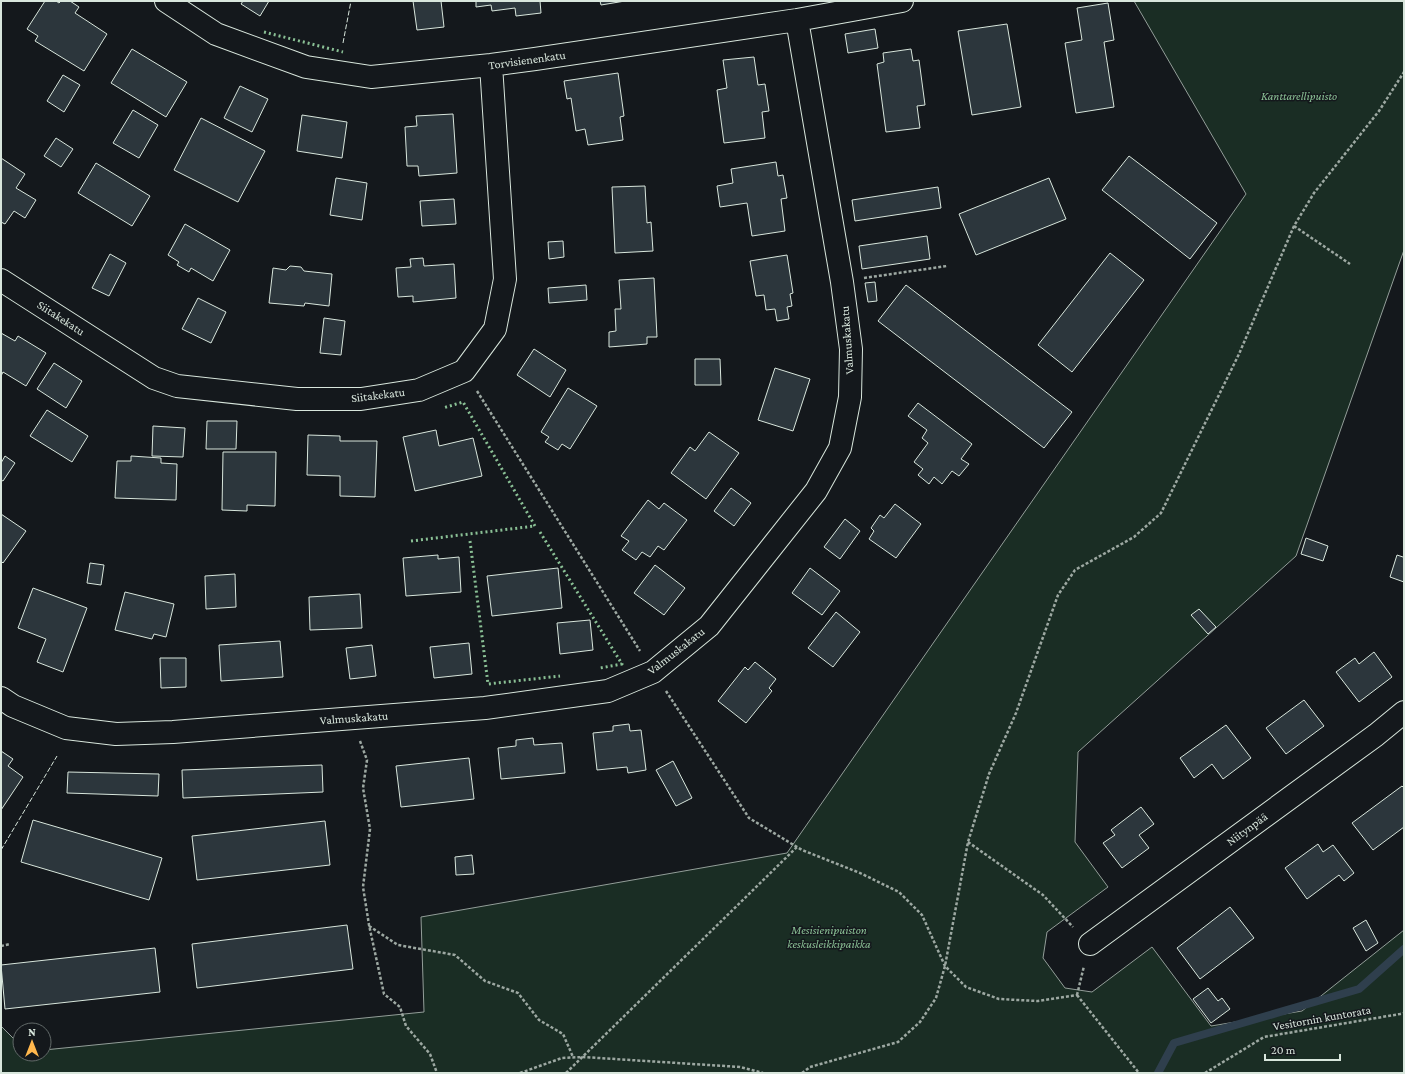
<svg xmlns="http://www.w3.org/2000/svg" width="1405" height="1074" viewBox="0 0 1405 1074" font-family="'Crimson Pro',serif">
  <rect width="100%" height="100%" fill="#14181c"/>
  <path fill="#1a2d24" stroke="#939e99" d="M1134 1H1404V250L1296 556 1078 752 1075 842 1108 887 1047 932 1043 958 1065 988 1092 992 1152 947 1211 1026 1302 1011 1404 930V1073H1V1026L20 1045V1054H44V1050L424 1012 421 917 787 853 1246 194Z"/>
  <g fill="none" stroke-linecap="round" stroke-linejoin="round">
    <path stroke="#2f3f4d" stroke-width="8" d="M1158 1073 1174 1043 1359 989 1404 949"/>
  </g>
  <path fill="#2c363c" stroke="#d8e6dc" d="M45 1H56L59 3 61 1H70L79 7 75 13 107 34 84 71 35 41 38 36 27 29Z
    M243 1H269L260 16 241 4Z
    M413 1H441L444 27 417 30Z
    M476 1H540L541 13 516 16 515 8 492 11 491 5 476 7Z
    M600 1H625L601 5Z
    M1108 3 1114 40 1104 42 1114 107 1076 113 1065 43 1082 40 1077 8Z
    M1007 24 1021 107 972 115 958 31Z
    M875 29 878 48 848 53 845 34Z
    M132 49 187 82 166 117 111 83Z
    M911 49 913 61 919 60 925 105 917 106 920 128 886 132 877 64 884 62 883 53Z
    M754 57 758 85 765 84 769 111 762 112 765 138 724 143 717 90 727 88 723 60Z
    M618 73 624 116 620 117 623 140 588 145 585 129 576 131 571 98 567 99 564 81Z
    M63 75 80 85 64 112 47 101Z
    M240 86 268 99 252 132 224 118Z
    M133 110 158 125 139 158 113 143Z
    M453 114 457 173 419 176 418 166H407L405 127 417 126 416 116Z
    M302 115 347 122 342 158 297 151Z
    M201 118 265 151 238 202 174 170Z
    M56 138 73 149 61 167 44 156Z
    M1129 156 1217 223 1190 259 1102 190Z
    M1 158 25 174 16 188 36 200 25 218 14 211 5 224 1 222Z
    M776 162 778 176 783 175 787 198 781 199 785 231 752 236 747 203 720 207 717 186 733 183 731 169Z
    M96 163 150 196 132 226 78 193Z
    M336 178 367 183 362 220 330 215Z
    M1049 178 1066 219 976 255 959 214Z
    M645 186 647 223 651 222 653 251 615 253 612 187Z
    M938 187 941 208 855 221 852 200Z
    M454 199 456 224 422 226 420 201Z
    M185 224 230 250 213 281 191 268 189 272 177 265 179 262 168 255Z
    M927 236 930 259 862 269 859 246Z
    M563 241 564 257 549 259 548 242Z
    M1110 253 1144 280 1072 372 1038 345Z
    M110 254 126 263 109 296 92 288Z
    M787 255 793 293 790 294 792 306 787 307 789 319 777 321 775 309 766 310 764 295 756 296 750 261Z
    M423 258 424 266 454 264 456 298 413 302V296L398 297 396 268 411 267 410 259Z
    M290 266 301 267 304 271 332 274 329 306 305 303 304 306 269 303 273 268 286 270Z
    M654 278 657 337H647V344L609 347V332L616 331 615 309H621L619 280Z
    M875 282 877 301 868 302 865 283Z
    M586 285 587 300 549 303 548 288Z
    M906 285 1072 412 1044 448 878 321Z
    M198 298 226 312 211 343 182 329Z
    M324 318 345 321 341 355 320 353Z
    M1 333 15 341 18 336 46 353 26 386 3 372 1 376Z
    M534 349 566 370 550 397 517 375Z
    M695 359H720L721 385H695Z
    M54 363 82 381 66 408 37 389Z
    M775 368 810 379 793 431 758 420Z
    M568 388 597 406 570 449 562 444 558 450 545 442 549 437 541 432Z
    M918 403 972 444 961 459 969 464 959 476 952 471 942 484 934 477 929 484 918 475 923 469 914 462 928 443 922 438 927 430 908 416Z
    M47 410 88 436 72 462 30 436Z
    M207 421H237L236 449H206Z
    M153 426 185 428 183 457 152 456Z
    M436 430 439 446 473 438 482 476 415 491 403 437Z
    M709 432 739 453 706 499 671 473 690 447 695 451Z
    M308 435 340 436V441H377L375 497 340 496V476L307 475Z
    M223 452H276L275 506 247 505V511L222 510Z
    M5 456 15 463 3 481 1 480V463Z
    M131 456 161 458V463L177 464 176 500 115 498 117 461H131Z
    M731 488 751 503 734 526 714 511Z
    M648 500 659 509 664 503 687 520 664 550 658 546 650 557 642 552 636 560 622 550 629 541 621 536Z
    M895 504 921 524 896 558 869 539 874 531 871 528 880 515 884 518Z
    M1 514 26 531 3 563 1 561Z
    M845 519 860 531 840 559 824 547Z
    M1306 538 1328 546 1323 561 1301 554Z
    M438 555V559L459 557 461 592 406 596 403 558Z
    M1397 555 1403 557 1404 556V582L1390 577Z
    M90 563 104 565 101 585 87 583Z
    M655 565 685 588 664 615 634 593Z
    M558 568 562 608 492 616 487 576Z
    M810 568 840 591 822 615 792 593Z
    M235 574 236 607 206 609 205 576Z
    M33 588 87 608 63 672 37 662 46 639 18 628Z
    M125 592 174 604 166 637 154 634 152 639 115 630Z
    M360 594 362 628 310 630 309 597Z
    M1199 609 1216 627 1208 634 1191 615Z
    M836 612 860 632 833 667 808 648Z
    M590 620 593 650 560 654 557 623Z
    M280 641 283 677 221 681 219 645Z
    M469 643 472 674 434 678 430 647Z
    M372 645 376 676 350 679 346 648Z
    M1374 652 1392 677 1359 702 1336 672 1355 658 1359 664Z
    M160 658H186V687L161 688Z
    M755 662 776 679 769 688 772 691 746 723 718 701 745 667 748 670Z
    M1304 700 1324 726 1286 754 1266 728Z
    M629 724 630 731 641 730 646 770 628 773 627 767 597 770 593 733 613 731V726Z
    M1226 725 1251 758 1223 779 1212 764 1194 778 1180 758Z
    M533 738 534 745 562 743 565 773 501 779 498 748 516 746V740Z
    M1 751 13 759 8 766 23 777 1 810Z
    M469 758 474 799 401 807 396 766Z
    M673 761 692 798 676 806 656 770Z
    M322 765 323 792 183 798 182 770Z
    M68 772 159 774 158 796 67 793Z
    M1402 786 1404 788V827L1373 850 1352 823Z
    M1141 807 1154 824 1139 835 1149 848 1122 868 1103 843 1115 835 1111 830Z
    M33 820 162 858 149 900 21 862Z
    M325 821 330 865 197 880 192 836Z
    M1318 844 1323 852 1333 845 1354 873 1344 881 1339 875 1307 899 1285 868Z
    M472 855 474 874 456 875 455 857Z
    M1230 907 1254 938 1200 979 1177 948Z
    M1366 920 1378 943 1366 951 1353 928Z
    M347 925 353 969 197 988 192 944Z
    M155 948 160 992 5 1009 1 965Z
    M1208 988 1218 1001 1222 998 1230 1009 1211 1023 1193 999Z"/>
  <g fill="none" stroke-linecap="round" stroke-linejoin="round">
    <g stroke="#d8e6dc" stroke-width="24">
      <path id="minor" d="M166 1 216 34 306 67 371 77 491 65 535 59 797 20 902 1
        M1 280 154 378 177 386 297 399H361L419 390 464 371 495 329 505 279 491 65
        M1 698 13 706 66 728 116 734 173 732 485 708 608 691 653 672 709 626 816 491 840 448 850 397 851 349 842 282 797 20
        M1090 944 1376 735 1404 712"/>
    </g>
    <path stroke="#9da8a2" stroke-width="2.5" stroke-dasharray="3 2" stroke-linecap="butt" d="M1294 226 1350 264
      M864 278 947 266
      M477 391 640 651
      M666 691 749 818 802 850 860 873 899 892 922 915 945 966 966 987 999 999 1038 1001 1077 995
      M360 741 367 760 363 788 370 829 363 887 369 925 384 994 400 1007 406 1026 430 1054 437 1073
      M968 842 1043 895 1073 927
      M369 926 398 945 455 955 485 981 518 993 539 1020 563 1034 573 1057
      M1 946 10 944
      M1077 995 1084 966
      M1077 995 1139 1073
      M520 1073 562 1058 583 1057 740 1067 763 1073
      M566 1073 797 847
      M802 1073 810 1067 898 1042 920 1022 936 998 945 966 968 842 989 774 1016 713 1058 595 1075 570 1134 537 1161 513 1239 354 1294 226 1314 193 1379 111 1404 72
      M1205 1073 1264 1037 1400 1014 1404 1013"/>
    <use href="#minor" stroke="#14181c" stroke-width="22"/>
    <path stroke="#8ac095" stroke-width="3" stroke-dasharray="2 3" stroke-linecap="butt" d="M264 32 343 52
      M540 532 622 664 600 668
      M411 541 535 526 463 402 443 408
      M470 541 488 684 560 676"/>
    <path stroke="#d8e6dc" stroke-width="1" stroke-dasharray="5 2" stroke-linecap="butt" d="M343 43 351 1
      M1 850 57 756"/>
  </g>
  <g text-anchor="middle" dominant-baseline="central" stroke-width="3" stroke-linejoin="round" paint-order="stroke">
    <g font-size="12" fill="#d8e6dc" stroke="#14181c">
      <text transform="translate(527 60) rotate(-8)">Torvisienenkatu</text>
      <text transform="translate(61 318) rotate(33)">Siitakekatu</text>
      <text transform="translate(847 340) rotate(-94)">Valmuskakatu</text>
      <text transform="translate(378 395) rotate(-7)">Siitakekatu</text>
      <text transform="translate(676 651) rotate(-38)">Valmuskakatu</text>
      <text transform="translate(354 718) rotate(-4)">Valmuskakatu</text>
      <text transform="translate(1247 829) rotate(-36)">Niitynpää</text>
      <text transform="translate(1322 1018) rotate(-10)">Vesitornin kuntorata</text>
    </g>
    <g font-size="12" font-style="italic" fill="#8ac095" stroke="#14181c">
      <text x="1299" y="96">Kanttarellipuisto</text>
      <text x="829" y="930">Mesisienipuiston<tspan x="829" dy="14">keskusleikkipaikka</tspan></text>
    </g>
  </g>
  <rect width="1405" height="1074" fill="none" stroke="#d8e6dc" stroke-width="4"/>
  <g transform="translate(32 1042)"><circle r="19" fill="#14181c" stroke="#626a69"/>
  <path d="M0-3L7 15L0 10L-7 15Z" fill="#ffb74d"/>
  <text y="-6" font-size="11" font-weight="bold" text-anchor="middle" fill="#d8e6dc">N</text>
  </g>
  <path d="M1265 1054v6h75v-6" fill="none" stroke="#d8e6dc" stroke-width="2"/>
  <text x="1271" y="1054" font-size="12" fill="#d8e6dc" stroke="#14181c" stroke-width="3" paint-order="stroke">20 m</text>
</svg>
